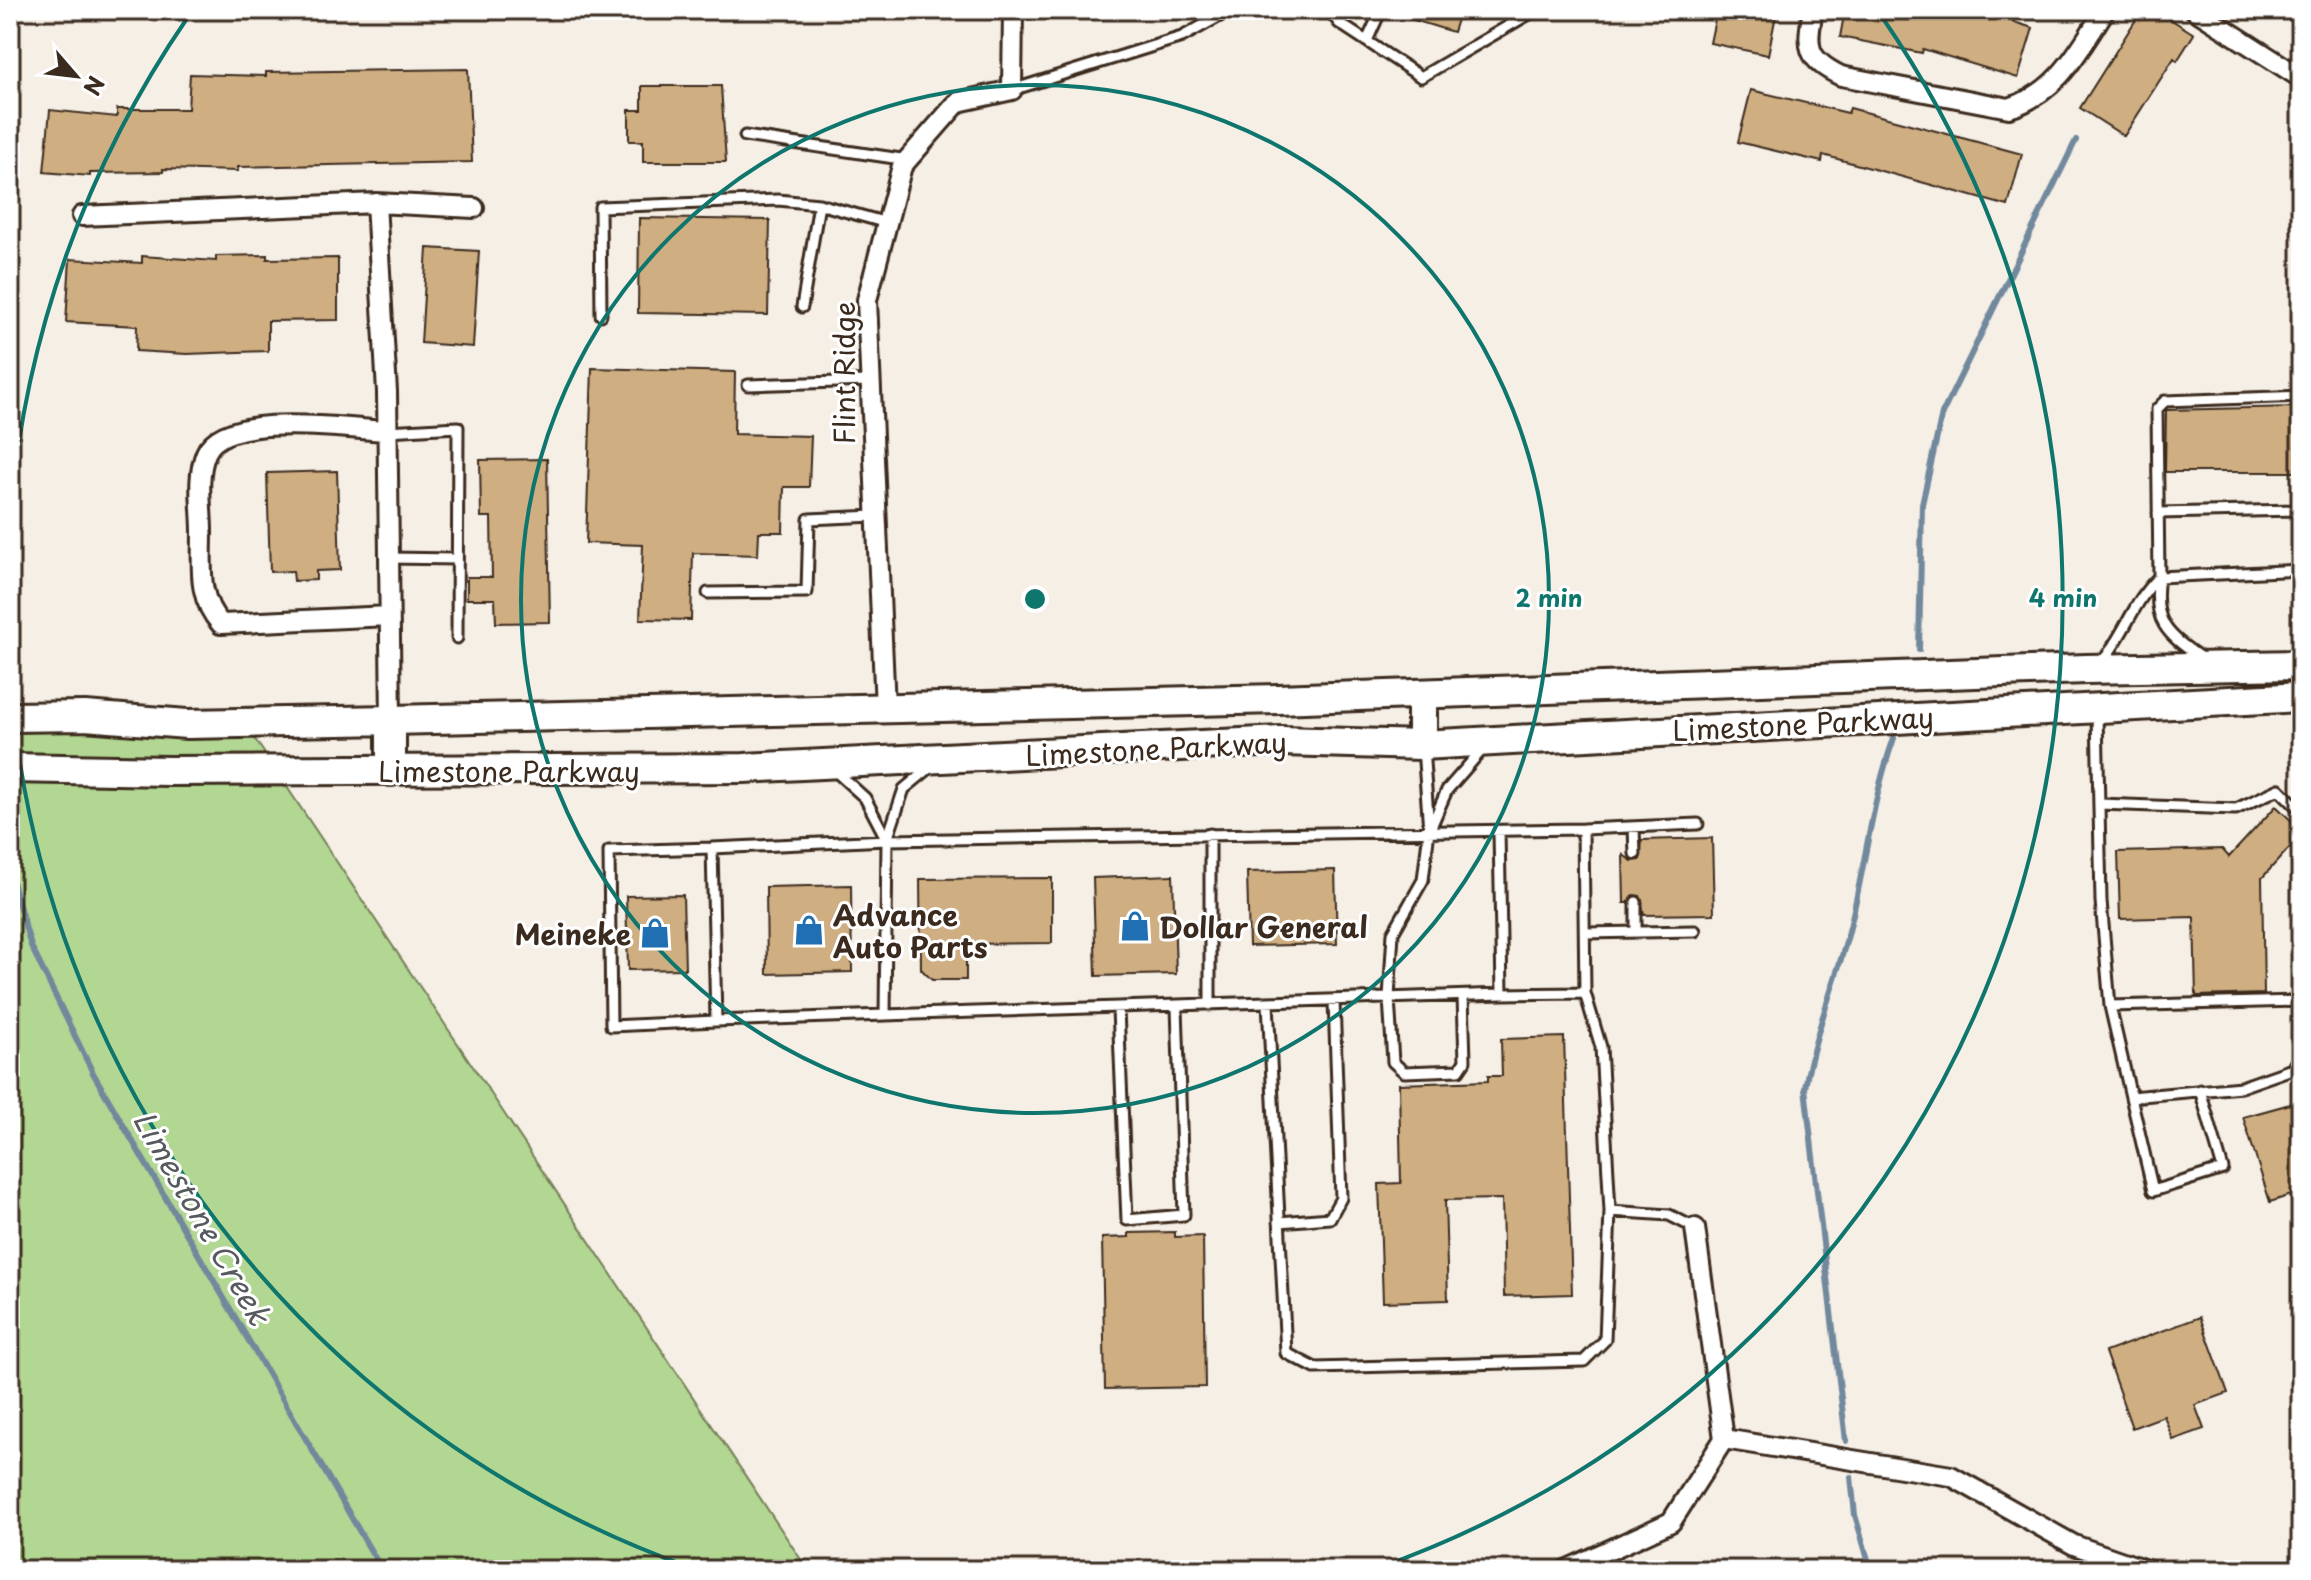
<svg xmlns="http://www.w3.org/2000/svg" width="2311" height="1580" viewBox="0 0 2311 1580" font-family="'Playpen Sans',sans-serif">
  <rect width="100%" height="100%" fill="#f5efe6"/>
  <filter id="ink" filterUnits="userSpaceOnUse"><feTurbulence type="fractalNoise" baseFrequency=".0125" numOctaves="2"/><feDisplacementMap in="SourceGraphic" scale="16" xChannelSelector="R" yChannelSelector="G"/><feConvolveMatrix kernelMatrix="1 2 1 2 8 2 1 2 1" color-interpolation-filters="sRGB"/></filter>
  <g filter="url(#ink)">
    <path fill="#b2d792" stroke="#768058" stroke-width="2" d="M247 727 808 1570H10V731Z"/>
    <g fill="none" stroke-linecap="round" stroke-linejoin="round">
      <path stroke="#71889d" stroke-width="6" d="M1919 650 1922 504 1942 414 2076 140
        M10 875 31 946 93 1073 382 1570
        M1846 1441 1805 1088C1814 1035 1834 986 1848 935 1865 869 1871 802 1894 738
        M1851 1477 1855 1515 1871 1570"/>
    </g>
    <path fill="#cfae82" stroke="#3b2a1e" stroke-width="2" d="M1394 10H1460L1453 32 1394 14Z
      M1717 10H1777L1768 55 1710 43Z
      M1845 10H1975L2033 28 2018 78 1923 49 1922 53 1840 37Z
      M2142 10H2156L2194 34 2177 61 2174 58 2124 136 2080 108Z
      M468 69 472 162 238 167V171L163 169V172L90 173V176L44 172 50 110 117 117V109H188L190 74 266 76V72Z
      M642 86H721L726 162H643V141H629V110H642Z
      M1751 90 1848 113 1850 108 2022 154 2008 206 1823 155 1822 162 1738 142Z
      M639 218 770 220 768 315 638 313Z
      M427 248 479 251 473 347 421 343Z
      M267 255V259L338 258V320L268 321V351L187 354 136 351 137 326 66 322 70 259 142 263V256L216 261V256Z
      M592 368 735 372 734 434 811 436 809 487H784L783 532H759L758 555 693 553 691 620 640 619 643 545 586 543Z
      M2301 407V472H2165L2166 410Z
      M547 459 550 622 496 623 495 599H467V577H492L491 517H481L480 460Z
      M337 471 340 570 316 571V580L294 581 293 571 270 572 267 473Z
      M2276 806 2301 830V835L2262 878 2264 994 2196 996 2194 917 2120 919 2118 852 2222 849 2229 857Z
      M1712 838 1714 914 1644 915 1640 896 1633 895 1628 903H1624L1623 855 1632 861 1640 860 1642 840Z
      M1335 870 1337 944 1249 946 1247 872Z
      M1173 875 1176 974 1096 976 1093 878Z
      M1052 878V943L966 944V980H932L921 969 920 879Z
      M851 885 852 972 767 974 766 887Z
      M683 895 685 969 628 970 626 896Z
      M1564 1037 1572 1294 1504 1296 1502 1199 1445 1200 1448 1300 1383 1302 1379 1184 1401 1183 1399 1084 1488 1081V1076H1502L1501 1039Z
      M2301 1101V1192L2270 1202 2243 1117Z
      M1175 1232V1237L1203 1236 1205 1387 1105 1389 1102 1238 1129 1237V1233Z
      M2200 1317 2228 1393 2195 1405 2204 1429 2173 1440 2164 1416 2132 1428 2105 1352Z"/>
    <g fill="none" stroke-linecap="round" stroke-linejoin="round">
      <g stroke="#3b2a1e" stroke-width="15">
        <path id="lane" d="M1329 10 1339 23 1421 77 1536 10
          M1367 41 1381 10
          M1012 90 1182 37 1231 10
          M745 136 908 160
          M802 307 819 204
          M601 315 600 207 778 200 819 204 887 223
          M748 385 869 381
          M387 431 458 427 457 638
          M2158 513 2301 510
          M389 558 457 559
          M708 593 807 592 809 519 875 516
          M2201 658C2166 634 2152 621 2159 577L2157 409 2165 401 2301 396
          M2100 664C2125 635 2133 601 2159 577L2301 570
          M2097 714 2101 901 2110 1006 2131 1097 2241 1087 2292 1069 2301 1053
          M1423 748 1429 830 1423 880 1393 933 1389 998 1393 1062 1404 1072 1459 1070 1465 1061 1463 996
          M932 766 904 789 887 840 885 1015 1502 994
          M833 769 865 798 887 840
          M2099 804 2236 809 2279 789 2301 811
          M1431 827 1447 790 1481 751
          M1634 828 1635 854
          M1583 829 1698 824
          M1499 831 1502 994 1585 993
          M1210 834V1005
          M712 848 609 851 611 1026 716 1021
          M1636 902V932
          M1585 933 1695 931
          M2110 1006 2301 1001
          M1118 1009 1127 1220 1184 1215 1177 1007
          M885 1015 716 1021 712 848 887 840 1583 829 1585 993 1601 1047 1610 1211 1605 1340 1584 1361 1315 1368 1286 1353 1268 1003
          M2131 1097 2153 1191 2223 1169 2200 1090
          M1610 1211 1669 1215 1695 1228
          M1279 1222 1330 1218 1341 1198 1334 1001"/>
      </g>
      <g stroke="#3b2a1e" stroke-width="24">
        <path id="street" d="M1813 10C1806 47 1806 59 1841 76L2009 108C2058 93 2079 50 2105 10
          M2195 10 2301 78
          M376 203 387 392 391 720
          M82 216 376 203 474 208
          M387 431C348 429 224 410 206 453 196 477 202 507 202 532 202 567 197 598 221 624L389 616
          M885 708 867 300 902 166 958 102 1012 90 1013 10
          M1695 1228 1724 1439
          M1724 1439 1951 1476 2074 1545 2146 1570
          M1566 1570 1671 1522 1724 1439"/>
      </g>
      <g stroke="#3b2a1e" stroke-width="34">
        <path id="primary" d="M1422 694V745
          M10 717 85 716 187 724 391 720 1278 699 2086 669 2301 665
          M10 768 169 771 744 768 1281 741 1422 745 2301 697
          M391 771V720"/>
      </g>
      <use href="#lane" stroke="#fff" stroke-width="9"/>
      <use href="#street" stroke="#fff" stroke-width="18"/>
      <use href="#primary" stroke="#fff" stroke-width="28"/>
    </g>
  </g>
  <g fill="none" stroke="#0f766e" stroke-width="4">
    <circle cx="1035" cy="599" r="514"/>
    <path d="M692 1568A1028 1028 0 0 1 10 680M10 518A1028 1028 0 0 1 188 17M1882 17A1028 1028 0 0 1 1378 1568"/>
  </g>
  <defs>
    <g id="shop-bare" transform="scale(2.4)"><path d="M-5-2.5h2.3a2.7 3.5 0 0 1 5.4 0H5L5.5 6h-11ZM-1.5-2.5h3a1.5 2.3 0 0 0-3 0Z" fill="#1f6fb2" stroke="#fff" stroke-width="2.5" paint-order="stroke"/></g>
  </defs>
  <g fill-rule="evenodd">
    <use href="#shop-bare" x="1135" y="926"/>
    <use href="#shop-bare" x="809" y="930"/>
    <use href="#shop-bare" x="655" y="933"/>
  </g>
  <g text-anchor="middle" dominant-baseline="central" stroke-width="6" stroke-linejoin="round" paint-order="stroke">
    <g font-size="28" fill="#3b2a1e" stroke="#fff">
      <text transform="translate(843 373) rotate(-90)">Flint Ridge</text>
      <text transform="translate(1803 723) rotate(-3)">Limestone Parkway</text>
      <text transform="translate(1156 748) rotate(-3)">Limestone Parkway</text>
      <text x="509" y="770">Limestone Parkway</text>
    </g>
    <g font-size="28" font-weight="bold" fill="#3b2a1e" stroke="#fff" text-anchor="start">
      <text x="833" y="914">Advance<tspan x="833" dy="32">Auto Parts</tspan></text>
      <text x="1159" y="926">Dollar General</text>
      <text x="631" y="933" text-anchor="end">Meineke</text>
    </g>
    <g font-size="30" font-style="italic" fill="#56595e" stroke="#fff">
      <text transform="translate(203 1217) rotate(60)">Limestone Creek</text>
    </g>
  </g>
  <circle cx="1035" cy="599" r="12" fill="#0f766e" stroke="#fff" stroke-width="4"/>
  <g font-size="24" text-anchor="middle" font-weight="bold" fill="#0f766e" stroke="#fff" stroke-width="6" stroke-linejoin="round" paint-order="stroke">
    <text x="1549" y="607">2 min</text>
    <text x="2063" y="607">4 min</text>
  </g>
  <rect width="2311" height="1580" fill="none" stroke="#fff" stroke-width="40"/>
  <rect x="20" y="20" width="2271" height="1540" fill="none" stroke="#3b2a1e" stroke-width="3" filter="url(#ink)"/>
  <g transform="translate(76 76) rotate(118)" stroke="#ffffff" stroke-width="6" paint-order="stroke">
  <path d="M0-6L14 30L0 20L-14 30Z" fill="#3b2a1e"/>
  <text y="-12" font-size="22" font-weight="bold" text-anchor="middle" fill="#3b2a1e">N</text>
  </g>
</svg>
